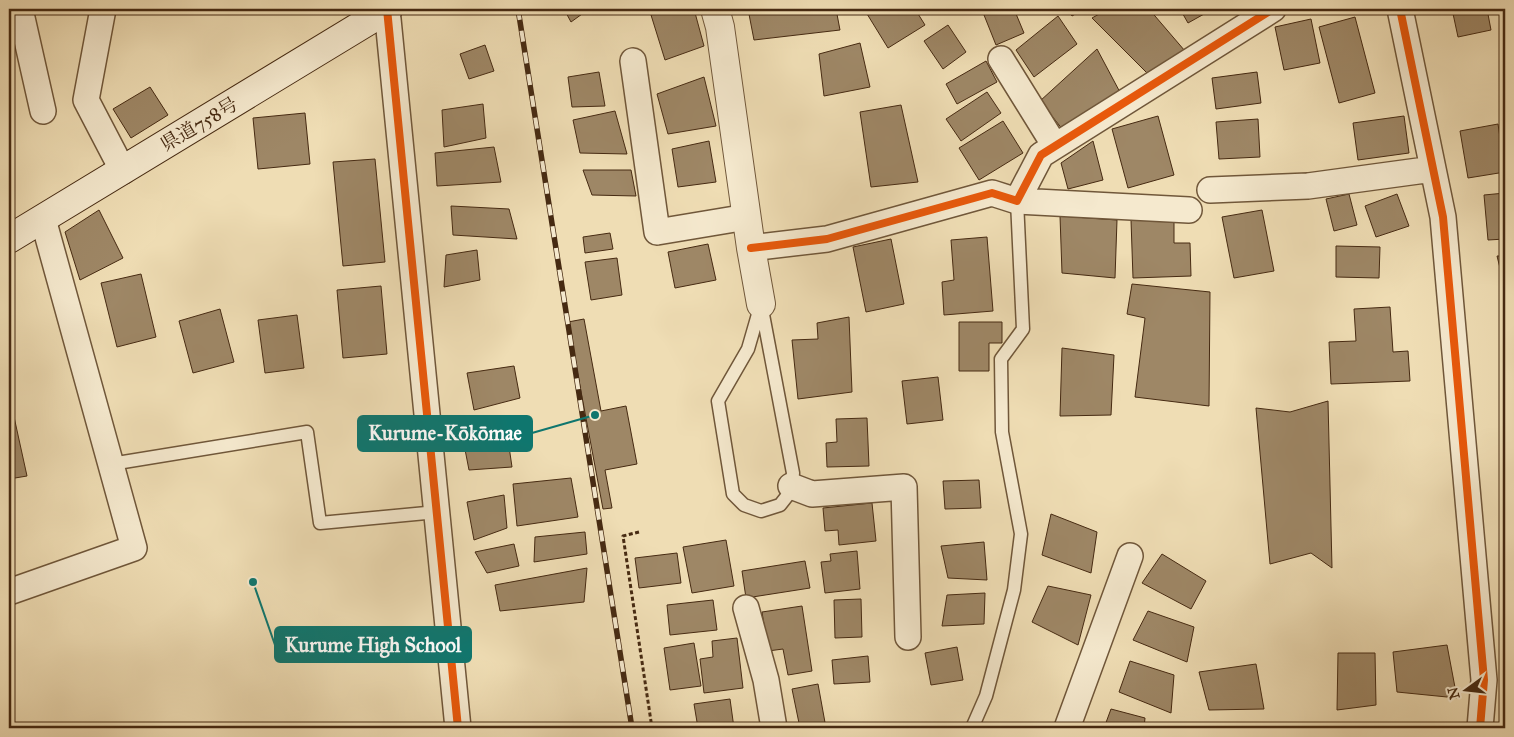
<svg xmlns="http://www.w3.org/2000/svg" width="1514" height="737" viewBox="0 0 1514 737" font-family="'IM FELL Great Primer','Noto Serif JP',serif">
  <rect width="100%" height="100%" fill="#efddb4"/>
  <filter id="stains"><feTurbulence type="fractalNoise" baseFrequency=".004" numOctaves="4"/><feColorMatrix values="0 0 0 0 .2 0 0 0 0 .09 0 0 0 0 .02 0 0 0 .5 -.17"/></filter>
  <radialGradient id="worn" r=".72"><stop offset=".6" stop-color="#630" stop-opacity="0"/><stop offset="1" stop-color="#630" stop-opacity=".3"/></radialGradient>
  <path fill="#9e8766" stroke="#462a12" d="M564 9H589L571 22Z
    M672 9H694L704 46 665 60 651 15Z
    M748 9H836L840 30 754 40Z
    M864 9H915L925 25 888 48Z
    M984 9H1014L1024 33 996 45 982 10Z
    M1067 9H1084L1072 16Z
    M1108 9H1149L1185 51 1148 74 1092 18Z
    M1180 9H1213L1188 23Z
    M1452 9H1487L1491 30 1458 37Z
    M1058 16 1077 44 1034 77 1016 50Z
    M1355 17 1375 93 1339 103 1319 27Z
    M1311 19 1320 63 1284 70 1275 27Z
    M948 25 966 52 943 69 924 41Z
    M860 43 870 87 824 96 819 54Z
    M485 45 494 71 469 79 460 54Z
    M1097 49 1122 96 1063 130 1040 101Z
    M986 61 997 82 957 104 946 84Z
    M599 72 605 106 572 107 568 77Z
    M1257 72 1261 103 1216 109 1212 78Z
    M704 77 716 126 668 134 657 94Z
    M150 87 168 115 131 138 113 109Z
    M987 92 1001 113 961 141 946 119Z
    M483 104 486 138 444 147 442 110Z
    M901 105 918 182 871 187 860 112Z
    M615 111 627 154 580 153 573 120Z
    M305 113 310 164 258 169 253 118Z
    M1158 116 1174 175 1128 188 1112 129Z
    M1404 116 1409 153 1358 160 1353 123Z
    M1258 119 1260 157 1219 159 1216 122Z
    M1003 121 1023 153 979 180 959 148Z
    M1498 124 1505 172 1468 178 1460 131Z
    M709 141 716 182 678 187 672 149Z
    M1093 141 1103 180 1068 189 1061 163Z
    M494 147 501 182 437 186 435 153Z
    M375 159 385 262 343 266 333 162Z
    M583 170H631L636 196 592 195Z
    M1505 193V239L1488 240 1484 195Z
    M1349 194 1357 225 1334 231 1326 199Z
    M1397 194 1409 226 1376 237 1365 206Z
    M451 206 509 209 517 239 453 235Z
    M99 210 123 258 80 280 65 232Z
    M1262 210 1274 271 1234 278 1222 217Z
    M1060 216 1117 220 1115 278 1062 273Z
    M1174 218V243H1190L1191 276 1133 278 1131 220Z
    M610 233 613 249 585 253 583 237Z
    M987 237 993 311 944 315 942 282 954 280 951 240Z
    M891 239 904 304 866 312 853 247Z
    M708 244 716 280 675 288 668 252Z
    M1336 246 1380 247 1379 278 1336 277Z
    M477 250 480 280 444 287 446 255Z
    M1497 256H1505V288Z
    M617 258 622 295 591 300 585 262Z
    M141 274 156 337 117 347 101 283Z
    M1132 284 1210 292 1209 406 1135 397 1145 318 1127 314Z
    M381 286 387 354 343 358 337 290Z
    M1390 307 1393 352 1408 351 1410 381 1331 384 1329 342 1356 341 1354 309Z
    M220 309 234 362 193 373 179 321Z
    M297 315 304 368 265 373 258 320Z
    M849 317 852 392 798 399 792 340 818 339 817 323Z
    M584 319 601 411 626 406 637 464 605 470 612 508 603 509 568 322Z
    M959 322H1002V343H989V371H959Z
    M1504 345H1505V376Z
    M1062 348 1114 355 1111 415 1060 416Z
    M514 366 520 398 474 410 467 373Z
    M938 377 943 420 907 424 902 381Z
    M9 394 27 476 9 479Z
    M1328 401 1332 568 1311 553 1270 564 1256 408 1290 412Z
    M867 418 869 466 827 467 826 443 837 442 836 419Z
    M506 426 512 467 469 470 462 434Z
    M571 478 578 517 517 526 513 484Z
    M979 480 981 508 945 509 943 481Z
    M504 495 507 528 474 540 467 502Z
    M872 503 876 541 839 545 838 530 825 531 823 508Z
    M1051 514 1097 532 1091 573 1042 555Z
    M585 532 587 554 534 562 535 537Z
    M726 540 734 586 692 593 683 547Z
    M984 542 987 580 948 578 941 546Z
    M514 544 519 566 487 573 475 552Z
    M857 551 860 589 825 593 821 562 831 561 830 554Z
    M677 553 681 583 639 588 635 558Z
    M1162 554 1206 581 1191 609 1142 583Z
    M805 561 810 588 746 598 742 571Z
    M587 568 584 602 500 611 495 585Z
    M1048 586 1091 595 1078 645 1032 622Z
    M985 593 984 624 942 626 947 595Z
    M861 599 862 637 835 638 834 600Z
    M713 600 717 630 670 635 667 605Z
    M802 606 812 671 788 675 783 649 768 651 762 612Z
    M1148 611 1194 627 1187 662 1133 640Z
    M737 638 743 688 704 693 700 659 713 657 712 641Z
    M694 643 701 686 670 690 664 648Z
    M1447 645 1457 698 1397 692 1393 652Z
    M957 647 963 680 931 685 925 653Z
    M1338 653H1375L1376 705 1337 710Z
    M868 656 870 682 834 684 832 660Z
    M1130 661 1174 675 1171 713 1119 692Z
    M1256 664 1264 709 1209 710 1199 672Z
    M818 684 826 728H800L792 689Z
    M730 699 734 728H698L694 704Z
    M1111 709 1145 718 1144 728H1104Z"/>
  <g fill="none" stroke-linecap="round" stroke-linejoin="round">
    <g stroke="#70573a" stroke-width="15">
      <path id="service" d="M761 304 793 473 791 491 780 505 761 511 744 505 733 494 718 401 748 349Z
        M111 464 307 432 320 523 437 512
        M972 728 986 696 1014 590 1021 534 1002 432 1001 359 1023 329 1017 201"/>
    </g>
    <g stroke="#70573a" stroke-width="28">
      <path id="minor" d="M20 9 43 111
        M103 9 86 100 123 171
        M387 9 458 728
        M1400 9 1443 217 1484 680 1480 728
        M1001 59 1055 146
        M633 61 657 232 747 217
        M1210 190 1308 186 1433 169
        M1017 201 1189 210
        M751 248 827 239 992 193 1017 201 1041 155 1273 9
        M791 486 812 494 904 487 908 637
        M9 592 134 548 43 219
        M746 608 766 680 774 728
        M1067 728 1130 556"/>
    </g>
    <g stroke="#70573a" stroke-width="30">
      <path id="tertiary" d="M715 9 720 27 751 248 761 304"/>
    </g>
    <g stroke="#462a12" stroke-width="30">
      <path id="secondary" d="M9 239 388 9"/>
    </g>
    <path stroke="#462a12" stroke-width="3" stroke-dasharray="4 2.5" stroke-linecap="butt" d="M639 532 623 536 652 728"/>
    <use href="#service" stroke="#f5e9ce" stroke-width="12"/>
    <use href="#minor" stroke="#f5e9ce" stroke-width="25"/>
    <use href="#tertiary" stroke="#f5e9ce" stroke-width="28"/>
    <use href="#secondary" stroke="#f5e9ce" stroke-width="28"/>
    <g stroke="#462a12" stroke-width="5.5">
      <path id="rail" d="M518 9 632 728"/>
    </g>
    <use href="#rail" stroke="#f5e9ce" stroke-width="4" stroke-dasharray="11" stroke-linecap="butt"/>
    <g stroke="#f5e9ce" stroke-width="11">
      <path id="cycleway" d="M387 9 458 728
        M1400 9 1443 217 1484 680 1480 728
        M751 248 827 239 992 193 1017 201 1041 155 1273 9"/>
    </g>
    <use href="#cycleway" stroke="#e8590c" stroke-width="8"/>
  </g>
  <g text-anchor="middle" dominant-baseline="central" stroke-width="5" stroke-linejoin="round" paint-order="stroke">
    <g font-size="19" fill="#462a12" stroke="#f5e9ce">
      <text transform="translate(199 124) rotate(-31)">県道758号</text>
    </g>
  </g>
  <path fill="none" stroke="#0f766e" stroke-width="2" d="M595 415L532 433M253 582L275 645"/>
  <g fill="#0f766e" stroke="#f5e9ce" stroke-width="2">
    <circle cx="595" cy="415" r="5"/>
    <circle cx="253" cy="582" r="5"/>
  </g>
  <g fill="#0f766e" stroke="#0f766e" stroke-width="2">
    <rect x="358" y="416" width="174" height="35" rx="5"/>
    <rect x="275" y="627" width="196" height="35" rx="5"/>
  </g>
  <g font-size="20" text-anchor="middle" font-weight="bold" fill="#fff">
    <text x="445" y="440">Kurume-Kōkōmae</text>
    <text x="373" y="652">Kurume High School</text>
  </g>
  <rect width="1514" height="737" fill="none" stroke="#efddb4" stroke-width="30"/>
  <rect x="10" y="10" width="1494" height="717" fill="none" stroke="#462a12" stroke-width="2.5"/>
  <rect x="15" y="15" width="1484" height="707" fill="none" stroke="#462a12"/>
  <g transform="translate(1466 690) rotate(255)" stroke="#f5e9ce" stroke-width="4" paint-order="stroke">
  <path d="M0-4L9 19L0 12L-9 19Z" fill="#462a12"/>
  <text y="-8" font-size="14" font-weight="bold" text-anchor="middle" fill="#462a12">N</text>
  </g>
  <rect width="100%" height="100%" filter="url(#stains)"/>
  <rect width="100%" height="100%" fill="url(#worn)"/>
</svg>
